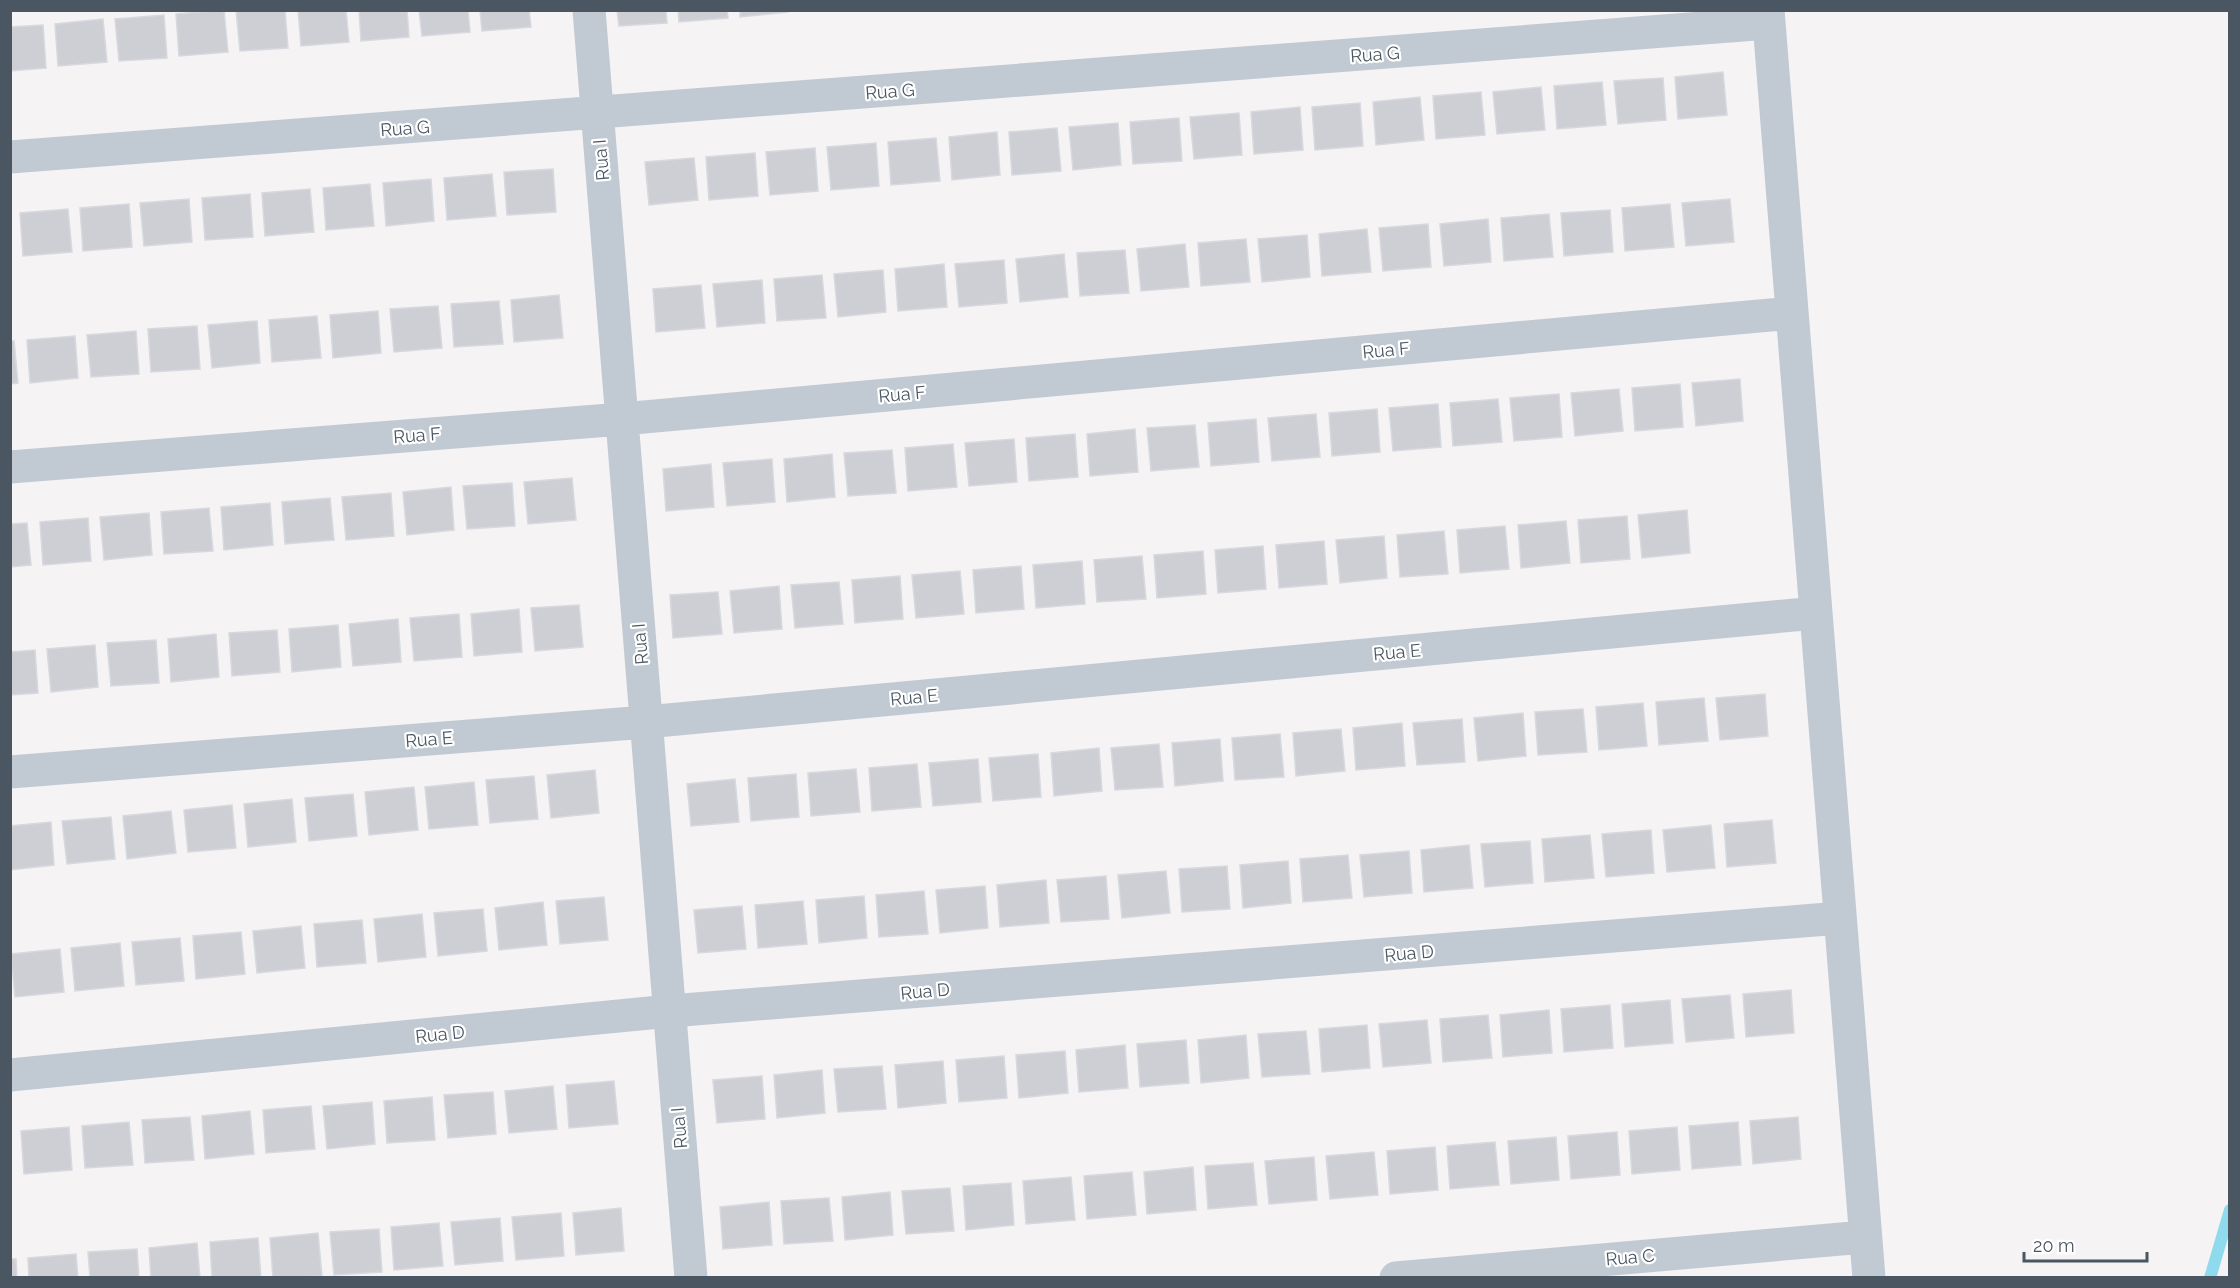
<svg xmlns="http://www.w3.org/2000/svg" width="2240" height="1288" viewBox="0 0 2240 1288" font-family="Raleway,sans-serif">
  <rect width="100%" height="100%" fill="#f5f3f3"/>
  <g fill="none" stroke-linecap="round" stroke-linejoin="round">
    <path stroke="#90daee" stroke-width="12" d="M2210 1278 2230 1210"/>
  </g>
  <path fill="#cdcfd5" stroke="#d7d9de" stroke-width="1.5" d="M224 10 228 52 179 56 176 14Z
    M236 10H285L288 48 240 51Z
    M298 10H346L349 42 301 46Z
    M359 10H407L409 37 361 41Z
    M419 10H468L470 32 422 36Z
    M480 10H529L531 27 482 31Z
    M617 10H666L667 23 619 26Z
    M678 10H727L728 18 679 22Z
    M740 10H788V12L740 17Z
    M164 15 167 58 119 61 115 19Z
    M103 19 107 62 58 66 55 24Z
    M43 25 46 68 10 71V27Z
    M1723 72 1727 115 1678 119 1675 77Z
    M1663 78 1666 120 1618 124 1614 81Z
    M1602 82 1606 125 1557 129 1554 86Z
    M1541 87 1545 130 1497 134 1493 92Z
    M1481 92 1485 135 1436 139 1433 96Z
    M1420 97 1424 140 1376 145 1373 102Z
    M1360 103 1363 146 1315 150 1312 107Z
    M1300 107 1303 150 1254 154 1251 112Z
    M1239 113 1242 155 1194 159 1190 117Z
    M1179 118 1182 161 1133 164 1130 122Z
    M1118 123 1121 165 1073 170 1069 127Z
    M1057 128 1061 171 1012 175 1009 132Z
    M997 132 1000 175 952 180 949 137Z
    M936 138 940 181 891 185 888 142Z
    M876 143 879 186 831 190 827 147Z
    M815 148 818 191 770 195 766 152Z
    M755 153 758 196 709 200 706 157Z
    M694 158 698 200 649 205 645 162Z
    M553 169 556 212 507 215 504 172Z
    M492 174 496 216 447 220 444 178Z
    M431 179 434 221 386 226 383 183Z
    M370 184 374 226 326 230 323 188Z
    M310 189 314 232 265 236 262 193Z
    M250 194 253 237 205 240 202 198Z
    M189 199 192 242 144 246 140 203Z
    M1730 199 1734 242 1686 246 1682 203Z
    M129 204 132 247 83 251 80 208Z
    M1670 204 1674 247 1625 251 1622 208Z
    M68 209 72 252 23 256 20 213Z
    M1610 210 1613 252 1564 256 1561 213Z
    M1549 214 1553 257 1504 261 1501 218Z
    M1488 219 1491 262 1444 266 1440 224Z
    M1428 224 1431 267 1383 271 1379 228Z
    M1367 229 1371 272 1322 276 1319 234Z
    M1307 235 1310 277 1262 282 1258 239Z
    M1246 239 1250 282 1201 286 1198 243Z
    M1185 244 1189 287 1141 291 1137 249Z
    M1125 250 1129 293 1080 296 1077 253Z
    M1064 254 1068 297 1020 302 1016 259Z
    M1004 260 1007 303 959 307 955 264Z
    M944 264 947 307 898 311 895 269Z
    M883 270 886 312 838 317 834 274Z
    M822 275 826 318 777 321 774 279Z
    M762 280 765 323 717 327 713 284Z
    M701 285 705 328 656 332 653 289Z
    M559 295 563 338 514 342 511 300Z
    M499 301 503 344 454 347 451 304Z
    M438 306 442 348 394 352 390 309Z
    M378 311 381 353 333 358 330 315Z
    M317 316 321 358 272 362 269 320Z
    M257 321 260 363 212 368 208 325Z
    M197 326 200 369 151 372 148 329Z
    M136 331 139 374 91 377 87 335Z
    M75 336 78 378 30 383 27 340Z
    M10 341H14L18 383 10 384Z
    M1740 379 1743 421 1696 426 1692 383Z
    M1680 384 1683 427 1635 431 1632 388Z
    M1619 389 1623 431 1575 436 1571 393Z
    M1559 394 1562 437 1514 441 1510 398Z
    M1498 399 1502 442 1453 446 1450 403Z
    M1438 404 1441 447 1393 451 1389 408Z
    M1377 409 1380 452 1332 456 1329 413Z
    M1316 414 1320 457 1272 461 1268 418Z
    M1256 419 1259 462 1211 466 1208 423Z
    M1195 425 1199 467 1151 471 1147 428Z
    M1135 429 1138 472 1090 476 1087 434Z
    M1075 434 1078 477 1029 481 1026 438Z
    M1014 439 1017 482 969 486 965 443Z
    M953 444 957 487 908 491 905 448Z
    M892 450 896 493 848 496 844 453Z
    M832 454 835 497 787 502 784 459Z
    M772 459 775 502 727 506 723 463Z
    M711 464 714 507 666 511 663 469Z
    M572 478 576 520 528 524 524 482Z
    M512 483 515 526 467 529 463 486Z
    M451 487 454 530 407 535 403 492Z
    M391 493 394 536 346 540 342 497Z
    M330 498 334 540 285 544 282 502Z
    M270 503 273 545 224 550 221 507Z
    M209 508 213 551 164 554 161 512Z
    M1687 510 1690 553 1642 558 1638 515Z
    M149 513 152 555 104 560 100 517Z
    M1627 516 1630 559 1581 563 1578 520Z
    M88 518 91 561 43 565 40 522Z
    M1566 521 1570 563 1521 568 1518 525Z
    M27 523 31 565 10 567V524Z
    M1505 526 1509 569 1460 573 1457 530Z
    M1444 531 1448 574 1400 577 1397 535Z
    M1384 536 1387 578 1340 583 1336 540Z
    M1324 541 1327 584 1279 588 1276 545Z
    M1263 546 1266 589 1218 593 1215 550Z
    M1203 551 1206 594 1157 598 1154 555Z
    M1142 556 1146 599 1097 602 1094 560Z
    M1082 561 1085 604 1036 608 1033 565Z
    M1021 566 1024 609 976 613 973 570Z
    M960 571 964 614 916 618 912 575Z
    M900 576 903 619 855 623 852 580Z
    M839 582 843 624 795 628 791 585Z
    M779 586 782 629 734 633 730 591Z
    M718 592 722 634 673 638 670 595Z
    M579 605 583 647 535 651 531 608Z
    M519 609 522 652 474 656 471 614Z
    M459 614 462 657 414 661 410 618Z
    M398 619 401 662 353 666 349 624Z
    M338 625 341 667 292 672 289 629Z
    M277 630 280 672 232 676 229 633Z
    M216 634 219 677 171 682 168 639Z
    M156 640 159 683 111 686 107 643Z
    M95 645 98 687 51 692 47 649Z
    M35 650 38 693 10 695V652Z
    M1765 694 1768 736 1720 740 1716 698Z
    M1704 698 1708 741 1659 745 1656 702Z
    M1643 703 1647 746 1599 750 1596 707Z
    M1583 709 1587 752 1538 755 1535 712Z
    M1523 713 1526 756 1478 761 1474 718Z
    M1462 719 1465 762 1417 765 1413 723Z
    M1402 723 1405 766 1356 770 1353 728Z
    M1341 729 1345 771 1296 776 1293 733Z
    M1280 734 1284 777 1235 780 1232 738Z
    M1220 739 1223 781 1175 786 1172 743Z
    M1159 744 1163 787 1115 790 1111 748Z
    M1099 748 1102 791 1054 796 1051 753Z
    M1038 754 1041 797 993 801 989 758Z
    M978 759 981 802 933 806 929 763Z
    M917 764 921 807 872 811 869 768Z
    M856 769 860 812 811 816 808 773Z
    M595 770 599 813 551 818 547 775Z
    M796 774 799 817 751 821 748 778Z
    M534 776 538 819 490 823 486 780Z
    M735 779 739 822 691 826 687 784Z
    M474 782 478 825 429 829 425 787Z
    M414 787 418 830 369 835 365 792Z
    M353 794 357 836 309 841 305 798Z
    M292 799 296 842 248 847 244 804Z
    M232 805 236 848 188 852 184 810Z
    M171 811 176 853 127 859 123 816Z
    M111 817 115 859 67 864 62 821Z
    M1772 820 1776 863 1727 867 1724 824Z
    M51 822 54 865 10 870V826Z
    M1711 825 1715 868 1667 872 1663 830Z
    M1651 830 1654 873 1606 877 1602 834Z
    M1590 835 1594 878 1545 882 1542 839Z
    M1530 841 1533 883 1485 887 1481 844Z
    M1469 845 1473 888 1424 892 1421 850Z
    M1409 851 1412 893 1364 897 1360 855Z
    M1348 855 1352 898 1303 902 1300 859Z
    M1288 861 1291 903 1243 908 1240 865Z
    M1227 866 1230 909 1182 912 1179 869Z
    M1166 871 1170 913 1122 918 1118 875Z
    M1106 876 1109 919 1061 922 1057 880Z
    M1046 880 1049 923 1000 927 997 885Z
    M985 886 988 928 940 933 936 890Z
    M924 891 928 934 879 937 876 895Z
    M864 896 867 938 819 943 816 900Z
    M604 897 608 940 560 944 556 901Z
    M803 901 807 944 758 948 755 905Z
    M543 902 547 945 499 950 495 908Z
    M742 906 746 949 698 953 694 910Z
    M483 909 487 951 438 956 434 913Z
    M422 914 426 957 378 962 374 919Z
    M362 920 366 963 317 967 314 924Z
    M301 926 305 968 257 973 253 931Z
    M241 932 245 974 196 979 193 936Z
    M180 938 184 981 136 985 132 942Z
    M120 943 124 986 75 991 71 948Z
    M60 949 64 992 15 997 11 954Z
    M1791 990 1794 1033 1746 1037 1743 994Z
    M1730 995 1734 1038 1686 1042 1682 999Z
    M1670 1000 1673 1043 1625 1047 1622 1004Z
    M1610 1005 1613 1048 1564 1052 1561 1009Z
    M1549 1010 1552 1053 1503 1057 1500 1015Z
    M1488 1015 1492 1058 1443 1062 1440 1019Z
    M1427 1020 1431 1063 1383 1067 1379 1024Z
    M1367 1025 1370 1068 1322 1072 1319 1029Z
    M1306 1031 1310 1074 1262 1077 1258 1034Z
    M1246 1035 1249 1078 1201 1083 1198 1040Z
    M1186 1040 1189 1083 1140 1087 1137 1044Z
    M1125 1045 1128 1088 1079 1092 1076 1050Z
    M1065 1051 1068 1093 1019 1098 1016 1055Z
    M1004 1056 1007 1098 959 1102 956 1060Z
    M943 1061 946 1103 898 1108 895 1065Z
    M882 1066 886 1109 838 1112 834 1069Z
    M822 1070 825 1113 777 1118 774 1075Z
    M762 1076 765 1119 717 1123 713 1080Z
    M614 1081 618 1124 569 1128 566 1085Z
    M553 1086 557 1129 509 1133 505 1091Z
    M493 1092 496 1134 448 1138 444 1095Z
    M432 1097 435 1140 387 1143 384 1101Z
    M372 1102 375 1144 327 1149 323 1106Z
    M311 1106 315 1149 266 1153 263 1110Z
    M250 1111 254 1154 205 1159 202 1116Z
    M190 1117 194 1160 145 1163 142 1120Z
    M1798 1117 1801 1159 1753 1164 1750 1121Z
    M129 1122 133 1165 85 1168 82 1126Z
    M1738 1122 1741 1165 1692 1169 1689 1126Z
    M69 1127 72 1170 24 1174 21 1131Z
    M1677 1127 1680 1170 1632 1174 1629 1131Z
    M1617 1132 1620 1175 1571 1179 1568 1136Z
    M1556 1137 1559 1180 1511 1184 1508 1141Z
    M1495 1142 1499 1185 1450 1189 1447 1146Z
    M1435 1147 1438 1190 1390 1194 1387 1151Z
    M1374 1152 1378 1195 1330 1199 1326 1156Z
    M1314 1157 1317 1200 1269 1204 1265 1161Z
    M1253 1163 1257 1205 1208 1209 1205 1166Z
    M1193 1167 1196 1210 1147 1214 1144 1172Z
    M1132 1172 1136 1215 1087 1219 1084 1176Z
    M1071 1177 1075 1220 1026 1224 1023 1181Z
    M1011 1183 1014 1225 966 1230 963 1186Z
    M950 1188 954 1231 906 1234 902 1191Z
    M890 1192 893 1235 845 1240 842 1197Z
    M829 1198 833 1241 784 1244 781 1201Z
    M769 1202 772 1245 723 1249 720 1207Z
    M621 1208 624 1251 576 1255 573 1213Z
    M561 1213 564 1256 516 1260 512 1217Z
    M500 1218 503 1261 455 1265 451 1222Z
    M439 1223 443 1266 394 1270 391 1227Z
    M379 1229 382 1272 334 1275 330 1232Z
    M318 1233 322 1276 273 1278 270 1238Z
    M258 1238 261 1278H212L210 1242Z
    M197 1243 200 1278H151L149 1248Z
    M137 1249 139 1278H90L88 1252Z
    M76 1254 78 1278H29L28 1258Z
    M10 1259H16L17 1278H10Z"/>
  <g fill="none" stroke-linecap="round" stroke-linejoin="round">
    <path stroke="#c1cad2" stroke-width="33" d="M589 10 691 1278
      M1768 10 1869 1278
      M10 157 1769 23
      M10 467 622 419 1792 313
      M10 772 646 722 1816 613
      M10 1075 670 1011 1840 918
      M1396 1278 1864 1237"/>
  </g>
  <g text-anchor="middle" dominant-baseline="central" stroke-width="4.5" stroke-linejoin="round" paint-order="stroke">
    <g font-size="18" fill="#4a5661" stroke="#fff">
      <text transform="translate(1375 54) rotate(-4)">Rua G</text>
      <text transform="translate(890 91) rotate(-4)">Rua G</text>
      <text transform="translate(405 128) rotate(-4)">Rua G</text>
      <text transform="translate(601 160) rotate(-95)">Rua I</text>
      <text transform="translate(1386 350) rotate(-5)">Rua F</text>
      <text transform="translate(902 394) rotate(-5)">Rua F</text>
      <text transform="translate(417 435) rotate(-4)">Rua F</text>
      <text transform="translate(640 644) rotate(-95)">Rua I</text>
      <text transform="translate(1397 652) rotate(-5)">Rua E</text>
      <text transform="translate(914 697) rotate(-5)">Rua E</text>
      <text transform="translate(429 739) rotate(-4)">Rua E</text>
      <text transform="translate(1409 953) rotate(-5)">Rua D</text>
      <text transform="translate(925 991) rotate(-5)">Rua D</text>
      <text transform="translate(440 1034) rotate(-6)">Rua D</text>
      <text transform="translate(679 1128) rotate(-95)">Rua I</text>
      <text transform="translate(1630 1257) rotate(-5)">Rua C</text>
    </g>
  </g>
  <rect width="2240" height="1288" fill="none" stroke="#4a5661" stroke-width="24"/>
  <path d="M2024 1252v9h123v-9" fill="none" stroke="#4a5661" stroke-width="3"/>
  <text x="2033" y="1252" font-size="18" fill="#4a5661" stroke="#ffffff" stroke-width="4.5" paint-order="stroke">20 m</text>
</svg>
